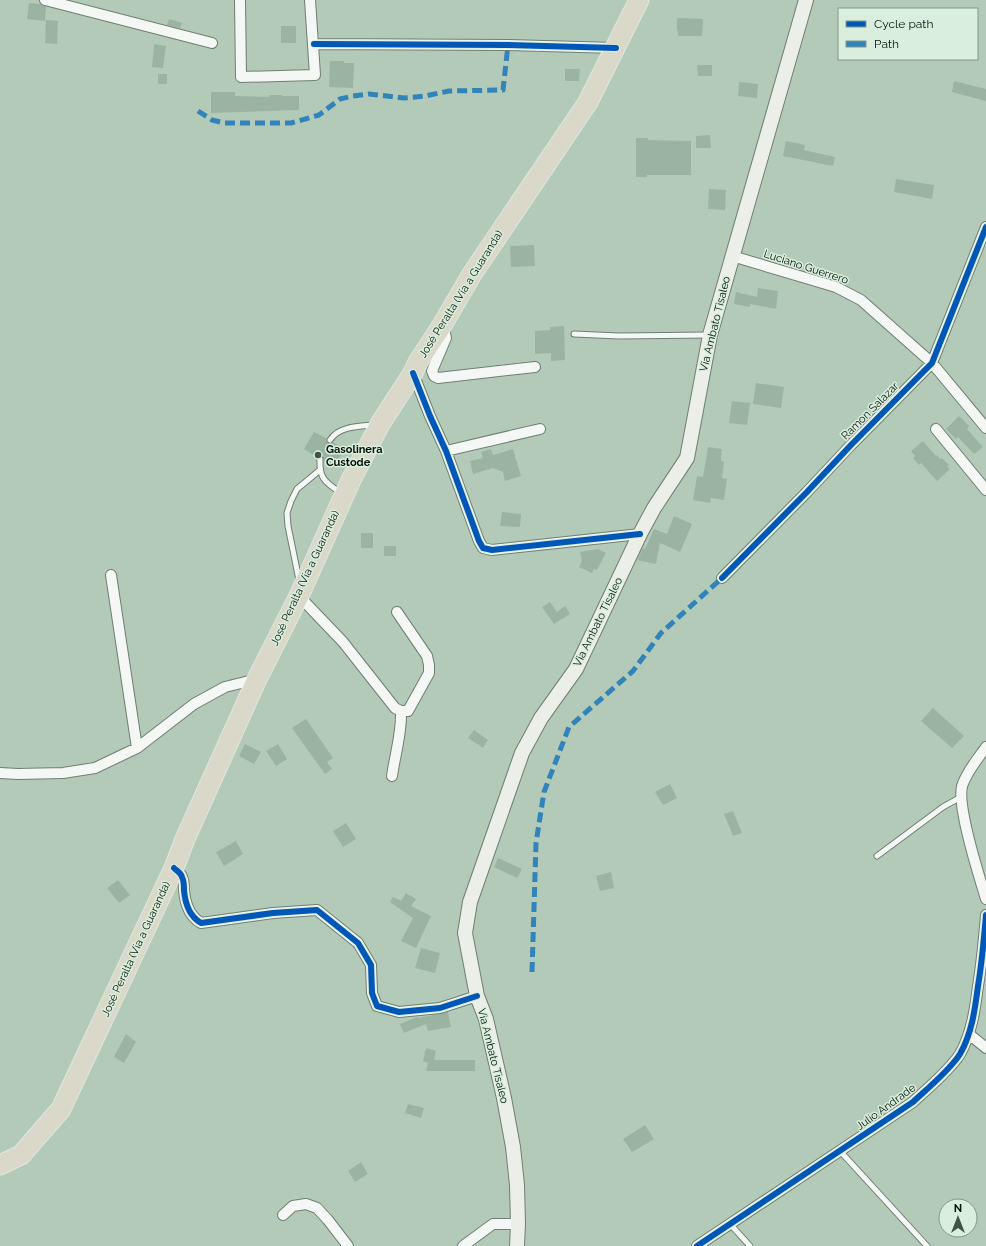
<svg xmlns="http://www.w3.org/2000/svg" width="986" height="1246" viewBox="0 0 986 1246" font-family="Raleway,sans-serif">
  <rect width="100%" height="100%" fill="#b3cab8"/>
  <path fill="#9bb4a1" d="M29 3 40 4 46 7 45 21 27 19Z
    M677 18 703 19 702 36H678V31H677Z
    M169 19 182 23 180 28 167 25Z
    M46 20 58 21 57 44 45 43Z
    M281 26H296V43H281Z
    M154 44 166 46 163 68 152 67Z
    M330 61H344V63H354L353 88 329 87Z
    M697 65H712V76H698Z
    M565 69H580L579 81H565Z
    M158 74H167V84H158Z
    M954 81 986 89V101L952 92Z
    M739 82 758 84 757 98 738 96Z
    M211 92H235V96L269 97V95H282V96H299V110L211 113Z
    M710 135 711 148H696V136Z
    M636 138H648V140L691 141V175H647V177H636Z
    M786 141 805 145 804 150 835 157 833 166 783 156Z
    M896 179 934 185 932 199 894 192Z
    M709 189 726 190 725 210 708 209Z
    M534 245 535 266 511 267 510 246Z
    M758 288 778 291 776 309 750 304V307L734 304 736 292 757 297Z
    M564 326 565 360 551 361V353L535 354V331L550 330V327Z
    M756 383 784 387 781 408 753 404Z
    M732 401 750 403 747 425 729 423Z
    M959 416 969 426 967 429 983 447 974 454 958 437 956 439 946 429Z
    M314 432 326 438V441L328 443 331 444 333 442 345 449 334 467 324 461 322 456 320 455 317 457 304 449Z
    M923 441 936 456 937 455 940 459 942 458 949 465 947 466 950 469 937 481 921 463 919 465 913 458 915 456 911 451Z
    M708 447 722 449 721 461 724 462 722 478 727 479 724 500 711 498 710 503 693 500 697 476 703 477Z
    M491 449 493 455 513 449 521 476 505 481 503 472 493 468 473 474 470 461 483 458 481 452Z
    M502 512 521 514 520 527 500 526Z
    M674 516 692 524 680 552 660 543 656 564 637 560 643 548 645 549 654 529 667 534Z
    M361 533H373V548H361Z
    M384 546H396V556H384Z
    M598 549 606 553 597 570 594 569 592 573 579 567 582 561 580 552Z
    M550 602 557 612 565 606 570 614 554 624 542 607Z
    M933 708 964 736 952 748 921 721Z
    M306 719 333 758 327 762 332 769 325 774 292 728Z
    M474 730 488 740 483 748 468 738Z
    M245 744 261 752 254 764 239 756Z
    M278 744 287 759 276 766 266 751Z
    M670 784 677 798 663 805 655 792Z
    M733 811 742 833 733 836 724 814Z
    M346 823 356 839 343 847 333 831Z
    M236 841 243 854 224 866 216 852Z
    M498 858 522 869 517 878 494 867Z
    M611 872 614 888 600 891 596 876Z
    M118 880 130 895 119 903 107 888Z
    M406 893 416 899 411 906 431 916 416 948 401 941 413 918 390 902 393 897 401 901Z
    M421 948 440 953 435 973 415 968Z
    M448 1012 451 1027 428 1031 426 1024 404 1033 400 1024 417 1017 418 1018Z
    M126 1034 136 1042 124 1063 114 1057Z
    M426 1048 436 1051 434 1060H475V1071H426L428 1063 423 1061Z
    M408 1104 424 1108 421 1118 405 1113Z
    M645 1125 654 1139 632 1152 623 1139Z
    M361 1162 368 1174 355 1182 348 1171Z"/>
  <g fill="none" stroke-linecap="round" stroke-linejoin="round">
    <g stroke="#6e7f72" stroke-width="7">
      <path id="lane" d="M574 334 619 336 709 335
        M330 440C339 426 360 426 375 425
        M320 459C319 480 326 482 342 494
        M299 580 288 526 287 513 291 501 297 489 320 470
        M877 856 943 807 961 797
        M840 1151 927 1246
        M730 1224 750 1246"/>
    </g>
    <g stroke="#6e7f72" stroke-width="12">
      <path id="street" d="M45 0 212 43
        M240 0 241 77 315 75 310 0
        M314 44 508 45 616 48
        M732 256 836 287 861 300 932 363 986 428
        M441 327 445 333 446 338 432 371 434 376 438 378 535 367
        M413 373 430 416 446 451 479 541 483 548 492 550 640 534
        M936 429 986 490
        M446 451 540 429
        M111 575 137 748
        M722 578 806 493 851 445 932 363 986 227
        M299 596 343 642 395 708 401 711H408L429 673V665L427 656 397 612
        M986 747C977 760 967 771 962 786 960 796 962 807 964 817 969 845 978 872 986 899
        M0 773 18 774 63 773 95 768 137 748 194 704 225 687 257 679
        M392 776C395 754 402 733 401 711
        M174 868C177 871 181 873 182 877 184 881 184 885 184 890 185 903 189 916 201 923L273 913 317 910 358 943 371 965 372 993 377 1006 399 1012 440 1008 477 996
        M969 1034 986 1048
        M283 1215 293 1206 306 1204 317 1208 328 1220 348 1246
        M463 1246 493 1224H518
        M697 1246 913 1102C927 1089 950 1070 960 1054 972 1033 975 1009 978 986 982 962 984 939 986 915"/>
    </g>
    <g stroke="#6e7f72" stroke-width="16">
      <path id="secondary" d="M517 1246 518 1224 517 1185 513 1147 504 1098 486 1019 477 996 465 933 470 902 522 753 541 718 576 669 640 534 654 508 687 458 710 335 806 0"/>
    </g>
    <g stroke="#dde7df" stroke-width="21">
      <path id="highway" d="M0 1165 21 1155 61 1109 174 868 185 839 257 679 299 596 351 480 380 424 413 373 418 362 441 327 472 274 588 102 639 0"/>
    </g>
    <use href="#lane" stroke="#f4f7f4" stroke-width="5"/>
    <use href="#street" stroke="#f4f7f4" stroke-width="10"/>
    <use href="#secondary" stroke="#eceee8" stroke-width="14"/>
    <use href="#highway" stroke="#dad9c9" stroke-width="19"/>
    <path stroke="#3084ba" stroke-width="5" stroke-dasharray="10 5" stroke-linecap="butt" d="M198 111 212 120 224 123H291L319 115 340 99 353 96 369 94 404 98 425 96 449 91 503 90 508 45
      M532 972 536 843 544 792 569 727 633 671 661 633 722 578"/>
    <g stroke="#d9eedd" stroke-width="8">
      <path id="cycleway" d="M314 44 508 45 616 48
        M413 373 430 416 446 451 479 541 483 548 492 550 640 534
        M722 578 806 493 851 445 932 363 986 227
        M174 868C177 871 181 873 182 877 184 881 184 885 184 890 185 903 189 916 201 923L273 913 317 910 358 943 371 965 372 993 377 1006 399 1012 440 1008 477 996
        M697 1246 913 1102C927 1089 950 1070 960 1054 972 1033 975 1009 978 986 982 962 984 939 986 915"/>
    </g>
    <use href="#cycleway" stroke="#0057b8" stroke-width="6"/>
  </g>
  <circle fill="#425346" stroke="#d9eedd" stroke-width="1.5" cx="318" cy="455" r="4"/>
  <g text-anchor="middle" dominant-baseline="central" stroke-width="3" stroke-linejoin="round" paint-order="stroke">
    <g font-size="11" fill="#051308" stroke="#d9eedd">
      <text transform="translate(806 267) rotate(18)">Luciano Guerrero</text>
      <text transform="translate(461 294) rotate(-58)">José Peralta (Vía a Guaranda)</text>
      <text transform="translate(715 324) rotate(-76)">Via Ambato Tisaleo</text>
      <text transform="translate(870 411) rotate(-45)">Ramon Salazar</text>
      <text transform="translate(305 578) rotate(-65)">José Peralta (Vía a Guaranda)</text>
      <text transform="translate(598 622) rotate(-64)">Via Ambato Tisaleo</text>
      <text transform="translate(136 949) rotate(-65)">José Peralta (Vía a Guaranda)</text>
      <text transform="translate(493 1056) rotate(76)">Via Ambato Tisaleo</text>
      <text transform="translate(886 1107) rotate(-36)">Julio Andrade</text>
    </g>
    <g font-size="11" font-weight="bold" fill="#051308" stroke="#d9eedd" text-anchor="start">
      <text x="326" y="449">Gasolinera<tspan x="326" dy="13">Custode</tspan></text>
    </g>
  </g>
  <rect x="838" y="8" width="140" height="52" fill="#d9eedd" stroke="#849688"/>
  <rect x="846" y="21" width="20" height="6" fill="#0057b8" stroke="#849688"/>
  <text x="874" y="28" font-size="12" fill="#051308">Cycle path</text>
  <rect x="846" y="41" width="20" height="6" fill="#3084ba" stroke="#849688"/>
  <text x="874" y="48" font-size="12" fill="#051308">Path</text>
  <g transform="translate(958 1218)"><circle r="19" fill="#d9eedd" stroke="#849688"/>
  <path d="M0-3L7 15L0 10L-7 15Z" fill="#425346"/>
  <text y="-6" font-size="11" font-weight="bold" text-anchor="middle" fill="#051308">N</text>
  </g>
</svg>
